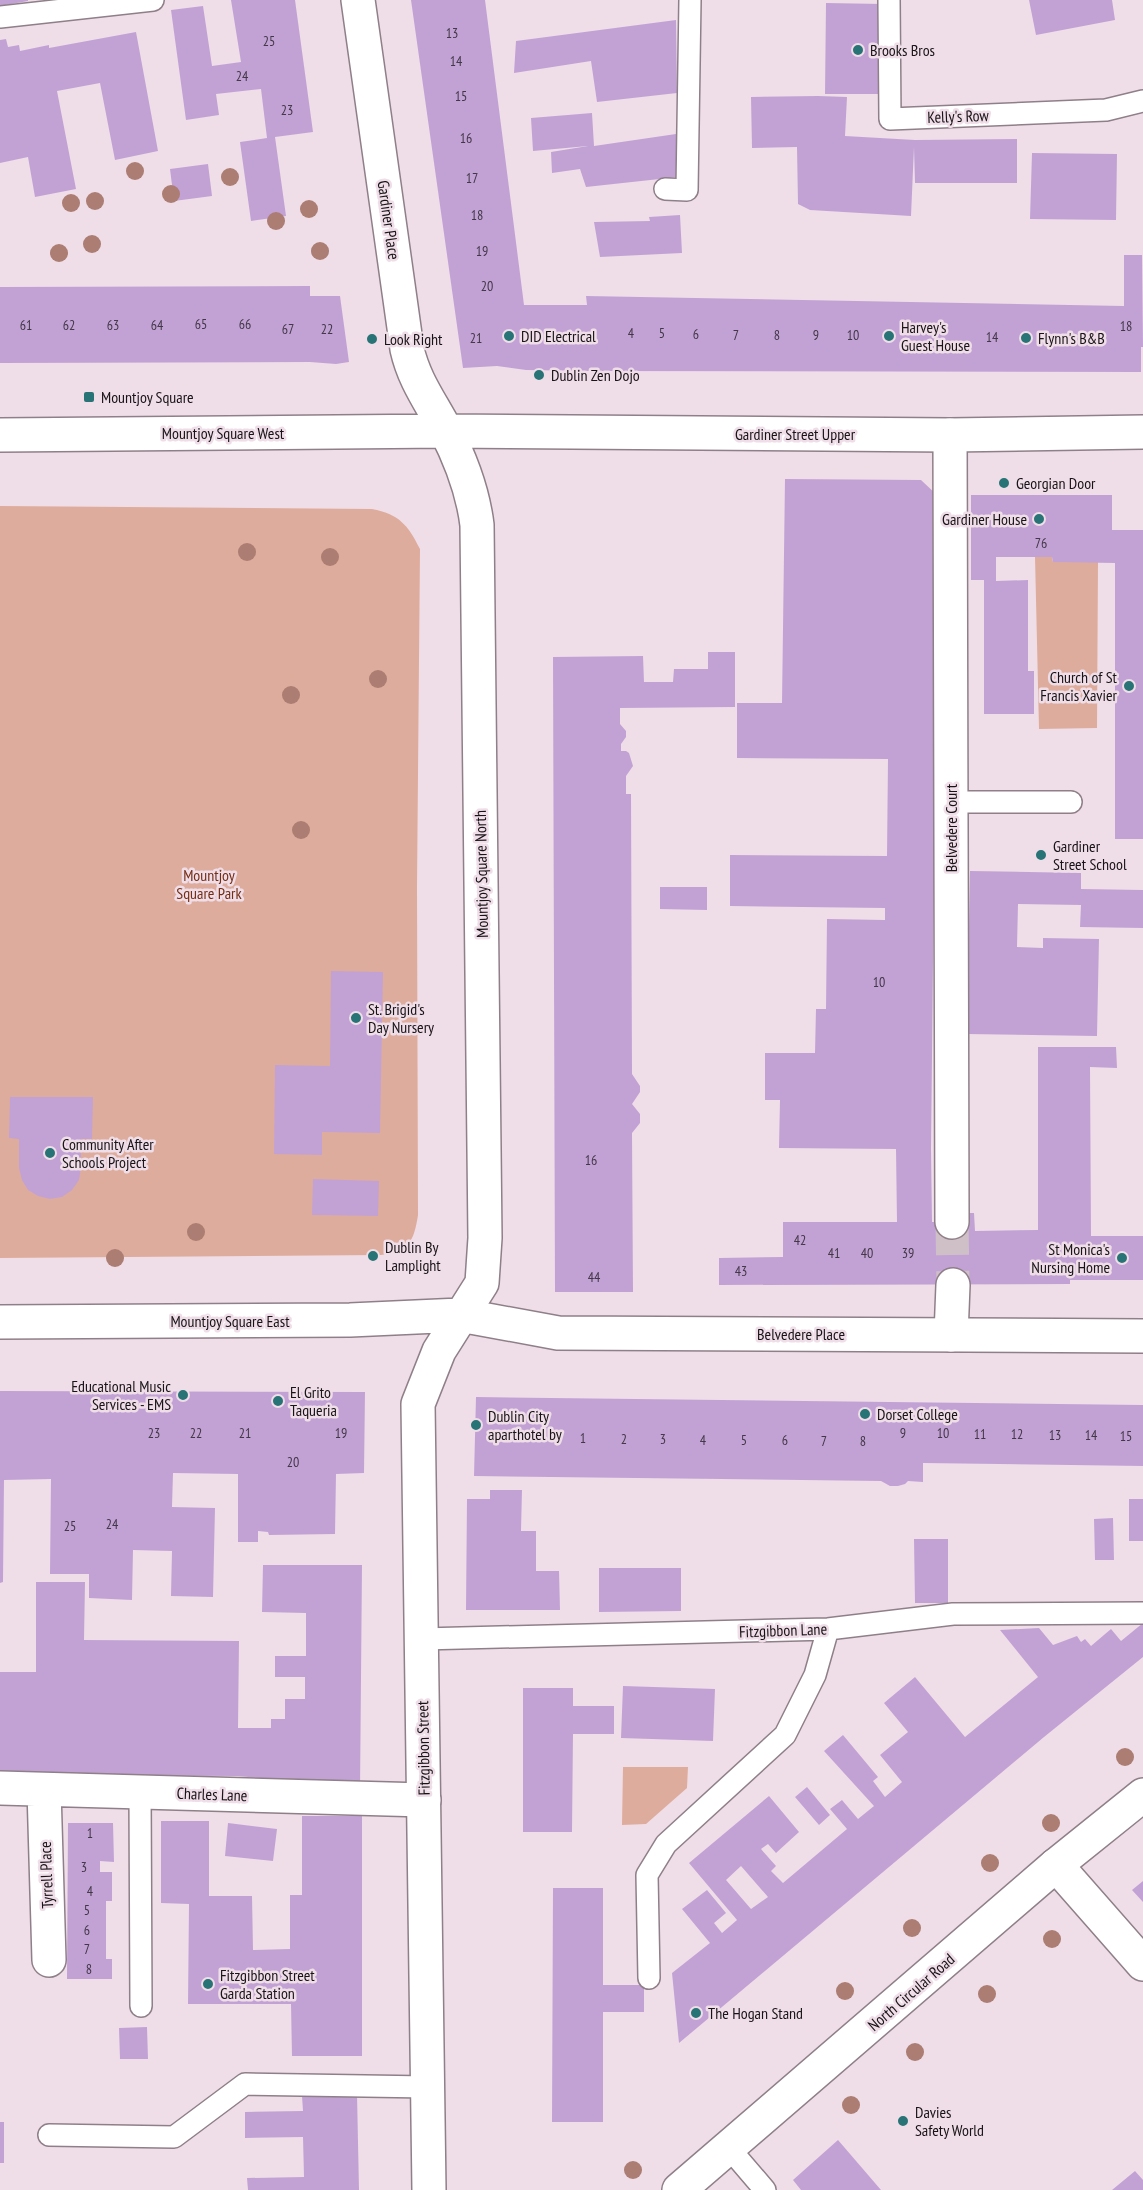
<svg xmlns="http://www.w3.org/2000/svg" width="1143" height="2190" viewBox="0 0 1143 2190" font-family="'PT Sans Narrow',sans-serif">
  <rect width="100%" height="100%" fill="#efdee8"/>
  <path fill="#deac9c" d="M0 506 372 509C399 514 408 525 420 549L417 887 418 1215C414 1241 409 1252 381 1255L0 1258Z
    M1035 557H1052L1053 562H1098L1097 728 1039 729Z
    M623 1767H688L687 1788 646 1824 622 1825Z"/>
  <path fill="#c2a2d5" fill-rule="evenodd" d="M0 0H28V1L0 6Z
    M231 0H295L313 132 275 137 286 216 251 221 240 142 267 138 261 89 216 94 219 115 186 120 171 10 203 6 212 66 241 62Z
    M411 0H485L524 305H587L586 296 1124 306V255H1142L1143 347H1141V372L588 371 526 370 497 366 463 368Z
    M1029 0H1112L1115 20 1036 35Z
    M826 3 883 4 882 94H825Z
    M676 20 677 93 597 102 591 61 514 73 516 41Z
    M136 32 158 151 115 160 100 83 57 91 76 189 35 197 28 157 0 163V40L6 39 8 47 19 45 20 51 49 45V48Z
    M818 96 847 97 845 136 915 140 1017 139V183H915L914 147 911 216 810 210 798 204 797 147 752 148 751 97Z
    M592 113 594 146 676 134 678 177 586 187 580 169 552 173 551 152 588 146 533 151 531 118Z
    M1032 153 1117 154 1116 220 1030 219Z
    M208 164 212 196 174 201 170 169Z
    M680 215 682 253 600 257 594 222 650 221 649 217Z
    M310 286V296H340L349 362 336 364 310 362 0 363V287Z
    M785 479 921 480 938 496 931 1149 932 1222H956V1213H974L975 1231 1038 1230V1047H1116L1117 1068 1090 1067 1091 1236H1143V1280H1070V1284L719 1285V1258L783 1257V1222H897L896 1149 779 1148 780 1100H765V1053H815L816 1009H826L827 919 885 920V908L730 906V855L887 856 888 759 737 758V703H782Z
    M971 495H1112V530H1143V839H1115V563L1053 562 1052 557H996V581L1028 580V671H1034V714H984V580H971Z
    M708 652H735V707L620 708V724L626 731V737L621 744V751H626L629 753 633 766 626 776V794H631L632 1074 640 1086V1092L632 1104 640 1114V1123L632 1133 633 1292H555L553 657 643 656 644 682H673L674 669H708Z
    M970 871 1081 873V889L1143 890V928L1080 927 1081 905 1018 904 1017 947 1043 948V938L1099 939 1097 1036 967 1034Z
    M660 887H707V910L660 909Z
    M331 971 383 972 380 1133 322 1132V1155L274 1154 275 1065 330 1066Z
    M10 1097H93L92 1139H81V1168L79 1180 72 1190 62 1197 50 1199 38 1196 28 1190 22 1180 19 1168V1139L9 1138Z
    M313 1179 379 1181 378 1216 312 1215Z
    M0 1391 365 1392 364 1473 336 1474 335 1534 269 1535 268 1532 258 1531V1542H238V1474L173 1473 172 1507 215 1508 213 1597 171 1596 172 1551 133 1550 132 1600 89 1598V1574H50L51 1479 4 1480 3 1582 0 1583Z
    M476 1397 1143 1405V1466L923 1463V1482L908 1481 905 1484 898 1486H890L881 1481 474 1476Z
    M490 1490H522L521 1531H536V1571H559L560 1610H466L467 1499H490Z
    M1129 1499H1143V1541H1129Z
    M1113 1518 1114 1560H1095L1094 1519Z
    M914 1539H948V1603H915Z
    M263 1565H362L360 1792 290 1786 259 1778 238 1776 0 1775V1672H36V1582H85L84 1640 239 1641 238 1728H271V1719H285V1699H305V1677H275V1656H306V1613L262 1612Z
    M599 1568H681V1611L599 1612Z
    M1143 1623V1657L1044 1737 679 2043 672 1973 710 1943 682 1909 707 1890 726 1913 714 1923 722 1933 737 1920 689 1863 769 1796 799 1832 776 1853 768 1844 761 1849 776 1866 771 1871 783 1883 847 1829 830 1809 842 1800 858 1819 874 1806 824 1751 843 1735 878 1777 873 1781 885 1797 902 1782 880 1755 908 1732 884 1703 915 1677 965 1737 1038 1677 1000 1630 1039 1628 1053 1645 1077 1636 1081 1642 1085 1639 1091 1646 1111 1629 1121 1641ZM741 1866 768 1897 751 1909 726 1880Z
    M623 1686 715 1689 713 1741 621 1738Z
    M523 1688H573V1706H614V1734H573L572 1832H523Z
    M807 1787 830 1815 819 1825 795 1797Z
    M302 1816H362V2056H292L291 2004H188L189 1904 161 1903V1821H209V1896H252L253 1950 290 1949V1895H302Z
    M68 1823H113L114 1862 100 1861V1872H112V1901H106V1959H112V1979H67Z
    M228 1823 277 1829 273 1861 225 1856Z
    M1143 1881V1902L1132 1890Z
    M553 1888H603V1985H644V2012H603V2122H552Z
    M147 2027 148 2059H120L119 2028Z
    M357 2094 359 2190H248L247 2178 304 2177 303 2137 245 2138V2112L303 2111 302 2096Z
    M0 2122H4V2163H0Z
    M838 2140 881 2190H801L793 2180Z
    M1135 2171 1143 2180V2190H1112Z"/>
  <g fill="none" stroke-linecap="round" stroke-linejoin="round">
    <path stroke="#cfc0c8" stroke-width="33" stroke-dasharray="33 16" stroke-linecap="butt" d="M952 1222 953 1285"/>
    <g stroke="#8f7f88" stroke-width="24">
      <path id="lane" d="M889 0 890 119 1106 110 1143 101
        M0 17 153 0
        M665 189 687 190 690 0
        M951 802H1071
        M422 1639 828 1629 953 1614 1143 1613
        M140 1792 141 2006
        M649 1978 647 1875 666 1844 785 1735 815 1675 828 1629
        M49 2135 174 2137 245 2084 428 2087
        M729 2148 765 2190"/>
    </g>
    <g stroke="#8f7f88" stroke-width="36">
      <path id="street" d="M950 435 952 1222
        M951 1335 953 1285
        M0 1788 424 1800
        M44 1790 49 1960
        M1056 1865 1143 1964"/>
    </g>
    <g stroke="#8f7f88" stroke-width="36">
      <path id="secondary" d="M358 0 407 349C414 380 430 401 445 429 460 458 473 492 477 525L485 1238 482 1283 439 1351 418 1404 429 2190
        M0 435 446 431 950 435 1143 432
        M0 1322 350 1320 460 1315 558 1333 1143 1336
        M679 2190 1056 1865 1143 1795"/>
    </g>
    <use href="#lane" stroke="#fff" stroke-width="21"/>
    <use href="#street" stroke="#fff" stroke-width="33"/>
    <use href="#secondary" stroke="#fff" stroke-width="33"/>
  </g>
  <g fill="#ac7d72">
    <circle cx="135" cy="171" r="9"/>
    <circle cx="230" cy="177" r="9"/>
    <circle cx="171" cy="194" r="9"/>
    <circle cx="95" cy="201" r="9"/>
    <circle cx="71" cy="203" r="9"/>
    <circle cx="309" cy="209" r="9"/>
    <circle cx="276" cy="221" r="9"/>
    <circle cx="92" cy="244" r="9"/>
    <circle cx="320" cy="251" r="9"/>
    <circle cx="59" cy="253" r="9"/>
    <circle cx="247" cy="552" r="9"/>
    <circle cx="330" cy="557" r="9"/>
    <circle cx="378" cy="679" r="9"/>
    <circle cx="291" cy="695" r="9"/>
    <circle cx="301" cy="830" r="9"/>
    <circle cx="196" cy="1232" r="9"/>
    <circle cx="115" cy="1258" r="9"/>
    <circle cx="1125" cy="1757" r="9"/>
    <circle cx="1051" cy="1823" r="9"/>
    <circle cx="990" cy="1863" r="9"/>
    <circle cx="912" cy="1928" r="9"/>
    <circle cx="1052" cy="1939" r="9"/>
    <circle cx="845" cy="1991" r="9"/>
    <circle cx="987" cy="1994" r="9"/>
    <circle cx="915" cy="2052" r="9"/>
    <circle cx="851" cy="2105" r="9"/>
    <circle cx="633" cy="2170" r="9"/>
  </g>
  <g fill="#287375" stroke="#efdee8" stroke-width="2">
    <circle cx="858" cy="50" r="6"/>
    <circle cx="509" cy="336" r="6"/>
    <circle cx="889" cy="336" r="6"/>
    <circle cx="1026" cy="338" r="6"/>
    <circle cx="372" cy="339" r="6"/>
    <circle cx="539" cy="375" r="6"/>
    <rect x="83" y="391" width="12" height="12" rx="3"/>
    <circle cx="1004" cy="483" r="6"/>
    <circle cx="1039" cy="519" r="6"/>
    <circle cx="1129" cy="686" r="6"/>
    <circle cx="1041" cy="855" r="6"/>
    <circle cx="356" cy="1018" r="6"/>
    <circle cx="50" cy="1153" r="6"/>
    <circle cx="373" cy="1256" r="6"/>
    <circle cx="1122" cy="1258" r="6"/>
    <circle cx="183" cy="1395" r="6"/>
    <circle cx="278" cy="1401" r="6"/>
    <circle cx="865" cy="1414" r="6"/>
    <circle cx="476" cy="1425" r="6"/>
    <circle cx="208" cy="1984" r="6"/>
    <circle cx="696" cy="2013" r="6"/>
    <circle cx="903" cy="2121" r="6"/>
  </g>
  <g text-anchor="middle" dominant-baseline="central" stroke-width="5" stroke-linejoin="round" paint-order="stroke">
    <g font-size="14" fill="#423746">
      <text x="452" y="33">13</text>
      <text x="269" y="41">25</text>
      <text x="456" y="61">14</text>
      <text x="242" y="76">24</text>
      <text x="461" y="96">15</text>
      <text x="287" y="110">23</text>
      <text x="466" y="138">16</text>
      <text x="472" y="178">17</text>
      <text x="477" y="215">18</text>
      <text x="482" y="251">19</text>
      <text x="487" y="286">20</text>
      <text x="201" y="324">65</text>
      <text x="245" y="324">66</text>
      <text x="26" y="325">61</text>
      <text x="69" y="325">62</text>
      <text x="113" y="325">63</text>
      <text x="157" y="325">64</text>
      <text x="1126" y="326">18</text>
      <text x="288" y="329">67</text>
      <text x="327" y="329">22</text>
      <text x="631" y="333">4</text>
      <text x="662" y="333">5</text>
      <text x="696" y="334">6</text>
      <text x="736" y="335">7</text>
      <text x="777" y="335">8</text>
      <text x="816" y="335">9</text>
      <text x="853" y="335">10</text>
      <text x="992" y="337">14</text>
      <text x="476" y="338">21</text>
      <text x="1041" y="543">76</text>
      <text x="879" y="982">10</text>
      <text x="591" y="1160">16</text>
      <text x="800" y="1240">42</text>
      <text x="834" y="1253">41</text>
      <text x="867" y="1253">40</text>
      <text x="908" y="1253">39</text>
      <text x="741" y="1271">43</text>
      <text x="594" y="1277">44</text>
      <text x="154" y="1433">23</text>
      <text x="196" y="1433">22</text>
      <text x="245" y="1433">21</text>
      <text x="341" y="1433">19</text>
      <text x="903" y="1433">9</text>
      <text x="943" y="1433">10</text>
      <text x="980" y="1434">11</text>
      <text x="1017" y="1434">12</text>
      <text x="1055" y="1435">13</text>
      <text x="1091" y="1435">14</text>
      <text x="1126" y="1436">15</text>
      <text x="583" y="1438">1</text>
      <text x="624" y="1439">2</text>
      <text x="663" y="1439">3</text>
      <text x="703" y="1440">4</text>
      <text x="744" y="1440">5</text>
      <text x="785" y="1440">6</text>
      <text x="824" y="1441">7</text>
      <text x="863" y="1441">8</text>
      <text x="293" y="1462">20</text>
      <text x="112" y="1524">24</text>
      <text x="70" y="1526">25</text>
      <text x="90" y="1833">1</text>
      <text x="84" y="1867">3</text>
      <text x="90" y="1891">4</text>
      <text x="87" y="1910">5</text>
      <text x="87" y="1930">6</text>
      <text x="87" y="1949">7</text>
      <text x="89" y="1969">8</text>
    </g>
    <g font-size="16" fill="#181316" stroke="#efdee8" text-anchor="start">
      <text x="870" y="50">Brooks Bros</text>
      <text x="901" y="327">Harvey's<tspan x="901" dy="18">Guest House</tspan></text>
      <text x="521" y="336">DID Electrical</text>
      <text x="1038" y="338">Flynn's B&amp;B</text>
      <text x="384" y="339">Look Right</text>
      <text x="551" y="375">Dublin Zen Dojo</text>
      <text x="101" y="397">Mountjoy Square</text>
      <text x="1016" y="483">Georgian Door</text>
      <text x="1027" y="519" text-anchor="end">Gardiner House</text>
      <text x="1117" y="677" text-anchor="end">Church of St<tspan x="1117" dy="18">Francis Xavier</tspan></text>
      <text x="1053" y="846">Gardiner<tspan x="1053" dy="18">Street School</tspan></text>
      <text x="368" y="1009">St. Brigid's<tspan x="368" dy="18">Day Nursery</tspan></text>
      <text x="62" y="1144">Community After<tspan x="62" dy="18">Schools Project</tspan></text>
      <text x="385" y="1247">Dublin By<tspan x="385" dy="18">Lamplight</tspan></text>
      <text x="1110" y="1249" text-anchor="end">St Monica's<tspan x="1110" dy="18">Nursing Home</tspan></text>
      <text x="171" y="1386" text-anchor="end">Educational Music<tspan x="171" dy="18">Services - EMS</tspan></text>
      <text x="290" y="1392">El Grito<tspan x="290" dy="18">Taqueria</tspan></text>
      <text x="877" y="1414">Dorset College</text>
      <text x="488" y="1416">Dublin City<tspan x="488" dy="18">aparthotel by</tspan></text>
      <text x="220" y="1975">Fitzgibbon Street<tspan x="220" dy="18">Garda Station</tspan></text>
      <text x="708" y="2013">The Hogan Stand</text>
      <text x="915" y="2112">Davies<tspan x="915" dy="18">Safety World</tspan></text>
    </g>
    <g font-size="16" fill="#181316" stroke="#efdee8">
      <text transform="translate(958 116) rotate(-2)">Kelly's Row</text>
      <text transform="translate(389 220) rotate(82)">Gardiner Place</text>
      <text x="223" y="433">Mountjoy Square West</text>
      <text x="795" y="434">Gardiner Street Upper</text>
      <text transform="translate(951 828) rotate(-90)">Belvedere Court</text>
      <text transform="translate(481 874) rotate(-91)">Mountjoy Square North</text>
      <text x="230" y="1321">Mountjoy Square East</text>
      <text x="801" y="1334">Belvedere Place</text>
      <text transform="translate(783 1630) rotate(-2)">Fitzgibbon Lane</text>
      <text transform="translate(423 1748) rotate(-91)">Fitzgibbon Street</text>
      <text transform="translate(212 1794) rotate(2)">Charles Lane</text>
      <text transform="translate(46 1875) rotate(-92)">Tyrrell Place</text>
      <text transform="translate(911 1992) rotate(-41)">North Circular Road</text>
    </g>
    <g font-size="16" fill="#762d12" stroke="#efdee8">
      <text x="209" y="875">Mountjoy<tspan x="209" dy="18">Square Park</tspan></text>
    </g>
  </g>
</svg>
